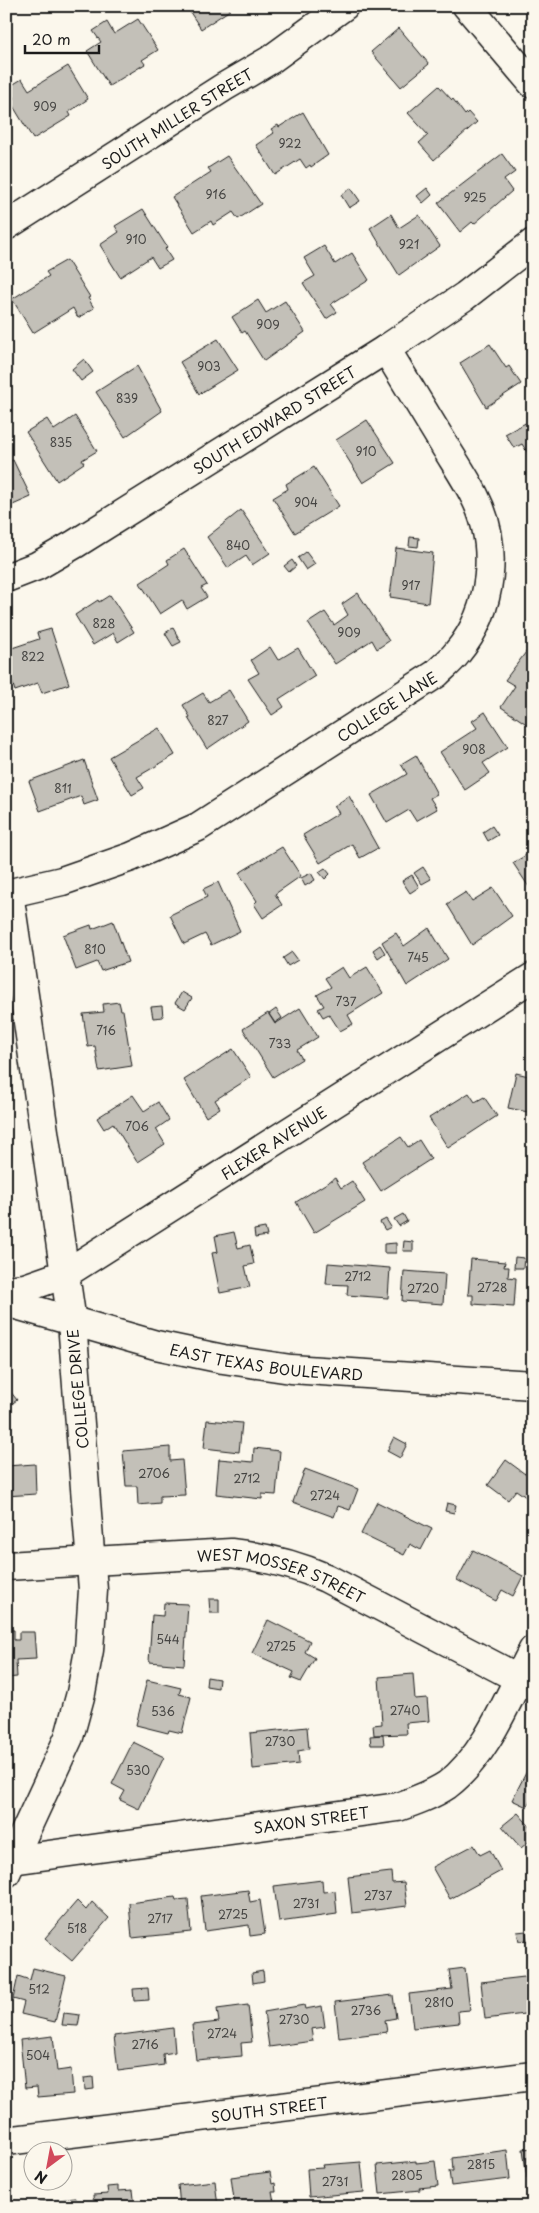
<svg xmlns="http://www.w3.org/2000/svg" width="539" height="2213" viewBox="0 0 539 2213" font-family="'Playpen Sans',sans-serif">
  <rect width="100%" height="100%" fill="#fbf7ec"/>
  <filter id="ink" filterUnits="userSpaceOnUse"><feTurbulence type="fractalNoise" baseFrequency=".02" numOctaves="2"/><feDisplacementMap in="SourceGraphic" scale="10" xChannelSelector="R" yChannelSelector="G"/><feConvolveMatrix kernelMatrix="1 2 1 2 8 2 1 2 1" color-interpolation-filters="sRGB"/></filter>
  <g filter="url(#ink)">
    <path fill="#c3c0b8" stroke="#1c1c1c" d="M186 6H228L230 10 201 29Z
      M138 19 158 50 142 60 145 64 109 86 87 51 101 42 93 31 107 22 114 34Z
      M399 28 429 64 401 87 371 52Z
      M68 66 88 99 69 112 71 116 33 139 10 101 14 98 7 88 22 79 29 90Z
      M439 86 452 100 453 99 465 115 468 112 477 122 434 160 419 143 428 135 408 113Z
      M303 112 328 155 311 167 310 165 306 168 300 159 275 175 256 145 274 133 271 129 278 125 279 127Z
      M502 154 515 172 504 180 512 191 474 224 472 222 460 232 438 203Z
      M227 156 261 204 238 219 233 212 213 225 211 221 194 232 172 197 211 172 208 168Z
      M351 188 360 201 349 208 341 195Z
      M427 188 432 195 423 203 417 196Z
      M143 209 167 247 165 249 172 260 158 268 151 257 120 277 100 245 119 232 115 226Z
      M391 214 399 228 419 215 440 246 399 275 370 228Z
      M324 246 335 264 352 253 369 280 331 304 337 312 326 319 303 283 315 276 304 258Z
      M67 260 90 297 88 298 94 308 78 318 73 308 33 333 12 299 49 276 46 272Z
      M258 300 266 313 285 301 305 332 264 361 245 331 242 333 232 317Z
      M218 339 238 370 199 394 180 362Z
      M490 344 506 368 509 366 521 384 486 407 460 363Z
      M84 359 93 372 81 381 72 369Z
      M137 366 162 411 125 437 96 392Z
      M75 416 97 451 82 460 84 463 57 481 26 432 47 419 54 430Z
      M533 419V461L522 444 514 448 505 434Z
      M367 420 395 463 363 483 336 440Z
      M13 460 31 497 6 508V463Z
      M314 467 339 506 295 533 273 498 288 489 286 484Z
      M241 510 270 553 252 565 246 556 228 568 207 537Z
      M410 537 419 538 418 547 409 546Z
      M396 548 433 553 428 603 390 597Z
      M184 549 207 585 201 588 207 597 187 609 182 600 160 614 140 583 169 564 167 560Z
      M306 552 315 564 306 570 298 558Z
      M292 560 296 566 289 572 284 566Z
      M358 593 389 641 377 649 372 640 335 664 308 623 325 612 334 625 348 615 342 604Z
      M110 595 134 632 118 642 113 633 93 645 75 615 98 600 99 602Z
      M173 628 181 642 173 646 165 633Z
      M51 629 69 684 42 693 38 683 15 691 6 663V650L39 639 37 633Z
      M270 647 278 660 298 648 315 676 279 699 284 707 272 715 248 679 259 673 251 660Z
      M526 652 533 656V718L528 725 501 707 515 686 505 680Z
      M229 690 248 721 207 749 188 718 190 717 183 705 203 693 209 702Z
      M485 712 508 747 483 763 490 773 465 790 440 752 477 728 472 721Z
      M159 728 175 755 137 777 144 788 132 795 109 757Z
      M416 755 437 794 430 798 437 809 416 821 409 810 387 823 371 795 407 774 401 764Z
      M84 760 98 800 84 805 81 796 40 811 29 781Z
      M6 791 12 817 6 819Z
      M349 796 378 848 360 858 352 844 320 863 303 835 339 813 334 806Z
      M492 826 498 835 488 841 483 832Z
      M282 847 301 876 275 894 282 905 263 918 254 904 257 901 239 873Z
      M533 851V893L513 863Z
      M423 867 431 879 422 884 414 873Z
      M325 868 330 874 325 879 319 872Z
      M311 873 315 880 305 886 301 878Z
      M412 875 419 887 410 893 402 881Z
      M218 882 240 931 211 945 205 934 184 944 170 915 207 897 203 889Z
      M493 888 512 916 472 945 447 904 466 892 472 901Z
      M113 921 128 962 101 971 97 962 76 970 63 935 91 925 92 929Z
      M429 928 448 959 407 986 382 942 396 933 404 946Z
      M380 945 385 953 378 958 373 950Z
      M292 952 298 960 288 966 283 958Z
      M342 967 349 978 367 967 383 993 348 1015 353 1024 340 1031 329 1014 323 1017 318 1009 324 1006 317 995 331 987 325 978Z
      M182 992 192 998 185 1009 175 1003Z
      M119 1002 121 1010H123L132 1066 99 1071 95 1046 88 1047 83 1014 104 1012 103 1004Z
      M162 1006 163 1017 153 1018 151 1007Z
      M300 1008 318 1037 297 1050 302 1059 273 1077 243 1029 268 1013 275 1024Z
      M276 1009 282 1018 275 1023 269 1014Z
      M233 1049 251 1077 215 1100 220 1108 206 1117 184 1080Z
      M6 1065H10L11 1079 6 1080Z
      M516 1073 533 1077V1113L508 1108Z
      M469 1093 475 1102 484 1097 497 1116 448 1148 429 1118Z
      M133 1095 144 1111 158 1102 169 1120 156 1129 165 1144 137 1162 113 1123 104 1129 97 1118Z
      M401 1137 408 1147 419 1140 431 1159 381 1191 362 1162Z
      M335 1178 341 1188 352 1181 365 1202 314 1233 296 1202Z
      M403 1214 407 1221 399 1226 394 1219Z
      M386 1219 391 1227 385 1230 380 1222Z
      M265 1228 267 1236 255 1238 254 1230Z
      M234 1232 238 1248 250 1245 254 1264 245 1266 250 1287 220 1293 212 1253 218 1252 215 1236Z
      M404 1241 413 1242V1251H403Z
      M396 1243V1253H384V1244Z
      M515 1257 524 1258 523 1268H514Z
      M471 1259 505 1262 504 1267H509L508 1277 516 1278 514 1307 473 1304V1295H468Z
      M527 1259 533 1260V1268L527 1267Z
      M328 1263 390 1268 388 1298 347 1295 348 1285 326 1284Z
      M404 1271 445 1274 443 1304 402 1301Z
      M530 1279H533V1308H527Z
      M6 1386 17 1400 6 1408Z
      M207 1420 242 1423 239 1452 204 1448Z
      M394 1437 407 1444 400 1458 387 1451Z
      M170 1447V1461L182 1460 185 1495 160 1496V1503L138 1505 137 1486H126L123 1451Z
      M254 1448 280 1451 276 1495 262 1494V1499L216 1494 219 1459 253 1462Z
      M506 1460 525 1474 531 1465 533 1466V1502L516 1490 508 1500 488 1485Z
      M35 1464 36 1494 6 1496V1466Z
      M305 1469 358 1489 350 1510 338 1506 334 1517 293 1502Z
      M377 1502 432 1529 421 1550 410 1544 404 1555 361 1534Z
      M447 1503 456 1505 454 1513 445 1511Z
      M473 1550 523 1576 513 1596 502 1590 496 1601 457 1580Z
      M209 1599H219V1613H210Z
      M164 1603 188 1604 184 1665 149 1662 152 1615 163 1616Z
      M268 1620 310 1641 305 1652 315 1658 301 1682 291 1678 294 1672 252 1653Z
      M6 1630H14V1640H19V1632H34L36 1659 16 1660 17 1677 6 1678Z
      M413 1674 415 1699 427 1698 429 1721 406 1723 407 1734 374 1735 373 1725 382 1724 379 1677Z
      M207 1677 219 1679 218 1688 206 1686Z
      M147 1680 181 1688 179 1694 191 1697 182 1733 169 1730 168 1733 136 1725Z
      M307 1727 309 1749 298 1751 299 1764 253 1769 250 1733Z
      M383 1735 384 1745H371L370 1736Z
      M133 1742 164 1757 139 1809 120 1800 125 1791 112 1784Z
      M529 1767 533 1769V1796L527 1807 512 1800Z
      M518 1813 533 1830V1838L521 1848 502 1826Z
      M474 1845 480 1855 490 1850 501 1871 450 1899 432 1867Z
      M391 1872 392 1883 404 1882 407 1906 352 1913 348 1877Z
      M322 1880 323 1892 335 1891 337 1914 279 1922 274 1886Z
      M248 1890 250 1902 260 1900 265 1934 250 1936 249 1925 205 1931 201 1896Z
      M175 1897 176 1900 188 1899 191 1932 132 1938 129 1903Z
      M77 1901 86 1910 92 1902 109 1918 72 1961 45 1938Z
      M526 1931 527 1940 519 1941 517 1932Z
      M33 1968 66 1976 55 2022 21 2014 24 2002 13 1999 18 1976 30 1980Z
      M465 1968 470 2010 458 2011 459 2023 413 2028 409 1994 452 1989 449 1970Z
      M263 1971 264 1981 253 1983 252 1973Z
      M533 1976 532 2013 485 2019 481 1982Z
      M148 1988 149 2000 134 2001 133 1989Z
      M393 1995 396 2018 385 2020 387 2032 339 2038 335 2002Z
      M248 2005 252 2042 241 2043 242 2056 196 2060 192 2025 219 2022 217 2009Z
      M304 2005 305 2009 322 2006 325 2027 311 2029 313 2041 269 2047 264 2012Z
      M64 2013 80 2015 78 2026 62 2025Z
      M173 2028 175 2052 163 2054 164 2065 118 2071 114 2036Z
      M53 2036 57 2071 71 2069 73 2094 38 2097 37 2087 25 2088 20 2040Z
      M93 2077 94 2089 85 2090 84 2078Z
      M533 2148V2177L527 2178 523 2149Z
      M507 2150 510 2179 451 2186 449 2171H453L452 2158Z
      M416 2161V2163L435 2161 438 2186 419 2188 420 2190 380 2194 377 2165Z
      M361 2162 364 2192 309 2197 307 2169 323 2168 322 2165Z
      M270 2172 272 2184 275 2183 276 2192H272L274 2203 235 2207 231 2177Z
      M215 2181 218 2207H180L178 2185Z
      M118 2186V2191L133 2190 135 2207H94L93 2195 108 2194 107 2187Z
      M76 2198 77 2207H40L39 2202Z"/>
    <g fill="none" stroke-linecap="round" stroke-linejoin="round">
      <g stroke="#1c1c1c" stroke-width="31">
        <g id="minor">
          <path d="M467 6 533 84"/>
          <path id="s1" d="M6 226 224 87 270 60 344 6"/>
          <path id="s2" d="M6 578 37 566 75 544 386 349 465 296 533 243"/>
          <path id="s3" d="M6 894 62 881 131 857 198 827 436 674C443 667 451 661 457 653 493 610 500 545 474 495 465 477 453 460 443 443 424 412 405 380 386 349"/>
          <path id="s4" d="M6 1290 25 1288 65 1274 533 977"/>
          <path id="s5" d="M6 1302 156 1345 223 1359 291 1369 533 1385"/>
          <path id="s6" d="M6 1566 231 1553C265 1557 295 1564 326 1578L533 1686"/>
          <path id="s7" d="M12 1860 398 1807C415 1801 432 1795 447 1785 488 1754 509 1695 533 1650"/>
          <path d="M6 1873 69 1737 81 1693 89 1650 93 1590 72 1322 9 893"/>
          <path id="s8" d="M6 2141 533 2076"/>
        </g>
      </g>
      <use href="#minor" stroke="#fbf7ec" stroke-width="28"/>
    </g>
  </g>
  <g text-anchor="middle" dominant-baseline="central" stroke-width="4.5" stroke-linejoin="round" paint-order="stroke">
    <g font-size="12" fill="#464543">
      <text x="45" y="106">909</text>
      <text x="290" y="143">922</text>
      <text x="216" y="194">916</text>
      <text x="475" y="197">925</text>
      <text x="136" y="239">910</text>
      <text x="409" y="244">921</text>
      <text x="268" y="324">909</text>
      <text x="209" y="366">903</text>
      <text x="127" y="398">839</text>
      <text x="61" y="442">835</text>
      <text x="366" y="451">910</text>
      <text x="306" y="502">904</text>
      <text x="238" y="545">840</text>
      <text x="411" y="585">917</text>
      <text x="104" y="623">828</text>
      <text x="349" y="632">909</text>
      <text x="33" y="656">822</text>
      <text x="218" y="720">827</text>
      <text x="474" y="749">908</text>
      <text x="63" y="788">811</text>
      <text x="95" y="949">810</text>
      <text x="418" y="957">745</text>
      <text x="346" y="1001">737</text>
      <text x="106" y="1030">716</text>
      <text x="280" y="1043">733</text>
      <text x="137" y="1126">706</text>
      <text x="358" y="1276">2712</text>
      <text x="492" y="1287">2728</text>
      <text x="423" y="1288">2720</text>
      <text x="154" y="1473">2706</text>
      <text x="247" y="1478">2712</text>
      <text x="325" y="1495">2724</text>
      <text x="168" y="1639">544</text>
      <text x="281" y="1646">2725</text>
      <text x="405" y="1710">2740</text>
      <text x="163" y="1711">536</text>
      <text x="280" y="1741">2730</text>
      <text x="138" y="1770">530</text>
      <text x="378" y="1895">2737</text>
      <text x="306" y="1903">2731</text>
      <text x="233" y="1914">2725</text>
      <text x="160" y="1918">2717</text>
      <text x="77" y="1928">518</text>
      <text x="39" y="1989">512</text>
      <text x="439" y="2002">2810</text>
      <text x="366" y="2010">2736</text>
      <text x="294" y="2019">2730</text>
      <text x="222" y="2033">2724</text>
      <text x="145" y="2044">2716</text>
      <text x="38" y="2055">504</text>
      <text x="481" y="2164">2815</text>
      <text x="407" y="2175">2805</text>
      <text x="335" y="2181">2731</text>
    </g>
    <g font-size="15" fill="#1c1c1c" stroke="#fbf7ec">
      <text stroke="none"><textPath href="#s1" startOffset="202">SOUTH MILLER STREET</textPath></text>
      <text stroke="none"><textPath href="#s2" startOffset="312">SOUTH EDWARD STREET</textPath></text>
      <text stroke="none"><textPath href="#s3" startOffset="428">COLLEGE LANE</textPath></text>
      <text stroke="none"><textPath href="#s4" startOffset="308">FLEXER AVENUE</textPath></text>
      <text stroke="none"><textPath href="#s5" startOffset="268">EAST TEXAS BOULEVARD</textPath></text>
      <text transform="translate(77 1389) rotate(-95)">COLLEGE DRIVE</text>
      <text stroke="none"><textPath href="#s6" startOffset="279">WEST MOSSER STREET</textPath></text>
      <text stroke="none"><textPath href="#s7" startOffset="302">SAXON STREET</textPath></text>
      <text stroke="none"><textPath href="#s8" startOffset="265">SOUTH STREET</textPath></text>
    </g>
  </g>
  <rect width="539" height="2213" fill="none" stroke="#fbf7ec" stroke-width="25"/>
  <rect x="12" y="12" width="514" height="2188" fill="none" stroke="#1c1c1c" stroke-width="2" filter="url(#ink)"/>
  <g transform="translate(48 2166) rotate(212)"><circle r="24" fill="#fbf7ec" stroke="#a29f99"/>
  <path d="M0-4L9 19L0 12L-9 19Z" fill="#d1495b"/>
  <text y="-8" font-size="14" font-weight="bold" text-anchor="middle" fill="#1c1c1c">N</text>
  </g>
  <path d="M25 45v8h74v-8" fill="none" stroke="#1c1c1c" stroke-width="2.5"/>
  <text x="32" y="45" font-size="15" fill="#1c1c1c" stroke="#fbf7ec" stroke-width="4" paint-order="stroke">20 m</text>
</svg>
